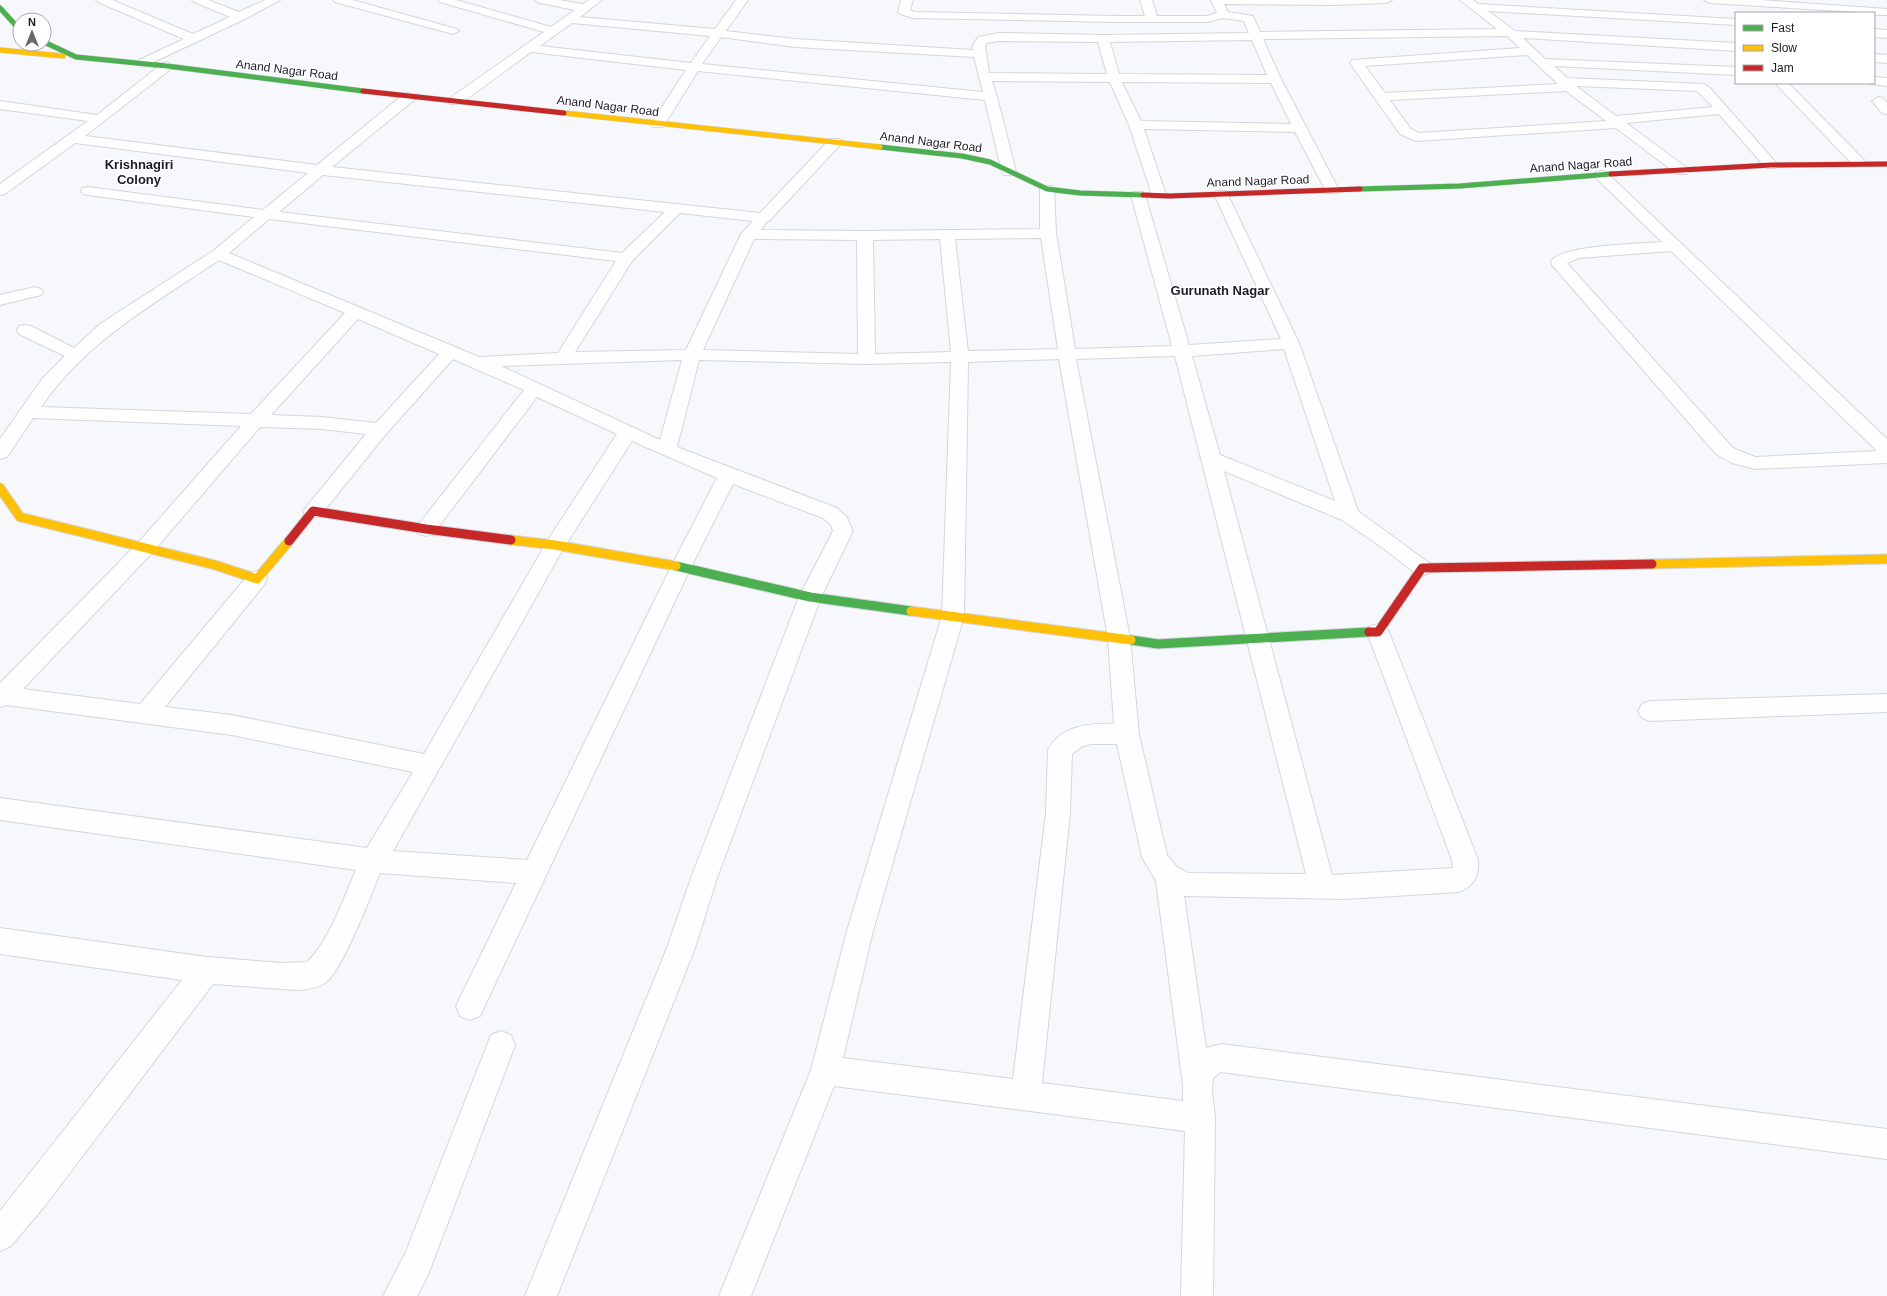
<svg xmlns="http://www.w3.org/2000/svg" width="1887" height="1296" viewBox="0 0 1887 1296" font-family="Arial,sans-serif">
  <rect width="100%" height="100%" fill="#f7f8fc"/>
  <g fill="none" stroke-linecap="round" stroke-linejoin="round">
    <g stroke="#d5d6de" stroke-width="2">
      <path id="street" d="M96 0H112L193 34 230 17 194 2 192 0H208L239 12 265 0H280L245 19 143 67 137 63 139 60 184 39 98 2Z
        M333 0H352L457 29 459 31 453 34 335 2Z
        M438 0H456L551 27 575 10 540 3 534 0H559L583 4 589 0H602L580 17 715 29 736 0H748L726 31 795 39 973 50V45L978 37 999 33 1103 35 1249 33 1244 21 1223 18 1207 22H1116L913 18 900 14 898 12 901 0H913L910 10 914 12 1116 16H1145L1140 0H1152L1157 16H1207L1217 13 1211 0H1392L1386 3 1334 5 1224 4 1228 12 1253 16 1260 32 1497 29 1460 0H1473L1478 4 1736 19V25L1488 11 1515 31 1736 43V51L1523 38 1545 59 1736 67V75L1554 66 1567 78 1704 84 1710 88 1778 165 1776 168H1766L1719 114 1626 123 1687 168 1689 171 1687 174H1677L1616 128 1416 141 1400 134 1350 63 1352 60 1520 48 1507 36 1263 39 1281 79 1339 190 1337 193H1327L1295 132 1144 129 1166 195 1164 198H1154L1152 195 1129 125 1110 82 992 81 997 97 1016 172 1014 175H1004L1002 172 985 100 698 71 663 127H653L651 124 686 70 531 52 460 104H450L449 101 450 98 544 32 440 2ZM572 23 710 36 691 63 540 46ZM721 37 795 47 974 57 983 92 702 64ZM1252 40 1267 75 1119 74 1110 42ZM999 41 1098 42 1107 74 989 73 985 45 986 43ZM1527 55 1558 84 1385 93 1365 66ZM1122 82 1271 83 1291 124 1141 121ZM1576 86 1697 91 1713 107 1616 116ZM1566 91 1606 121 1419 133 1410 128 1390 100Z
        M1704 0H1759L1887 9V15H1874V13L1710 3Z
        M1874 29 1887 30V38L1874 37Z
        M1874 54 1887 55V63L1874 62Z
        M167 62 173 66 171 69 85 136 317 165 404 94 409 93 415 97 414 100 332 167 760 213 830 139H840L842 142 840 145 769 221 766 222 761 230 865 231 1040 229V189L1042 186H1052L1054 189 1056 233 1075 349 1172 346 1131 195 1133 192H1143L1145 195 1189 345 1281 339 1214 194 1216 191H1226L1299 343 1358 511 1429 563 1432 568 1429 573 1422 576 1415 573 1383 548 1342 520 1224 471 1332 875 1453 868 1452 860 1367 632 1370 626 1378 624 1386 626 1389 632 1478 860C1479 876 1474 886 1459 892L1345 899 1184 896 1206 1048 1221 1044 1887 1129V1159L1221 1072 1213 1078 1212 1090 1215 1118 1213 1296H1181L1185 1131 834 1086 751 1296H719L811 1070 847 931 942 616 951 362 867 364 699 360 677 447 837 508 846 516 853 531 821 597 717 878 695 948 557 1296H525L667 948 691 878 799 597 833 531 831 525 823 518 733 484 691 567 480 1016 470 1020 460 1016 456 1006 516 883 380 873C371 895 342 972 325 983 317 988 306 990 296 990L213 984 44 1207 11 1246 0 1251V1211L182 980 0 954V928L207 957 281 963 307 962C330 940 343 899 356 870L0 820V798L367 848 413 772 232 735 6 705 0 707V683L138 543 241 426 33 418 7 457 0 459V439L42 379 65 356 19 334 17 330 19 326 25 325 31 326 74 348 100 324 213 251 254 217 88 195 83 194 81 191 83 188 88 187 263 210 308 173 75 143 5 194 0 195V184L88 121 0 109V101L97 115 163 63ZM323 175 665 212 622 253 279 212ZM680 213 753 221 741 234 686 350 575 352 632 261ZM269 219 616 261 558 353 479 357 229 253ZM1041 238 1058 349 968 351 955 239ZM754 239 857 240 858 354 703 350ZM940 239 951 352 875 354 873 240ZM219 260 345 313 251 414 41 407C85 342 155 303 219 260ZM358 319 439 354 376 423 322 417 271 415ZM1284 349 1335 501 1220 455 1192 356ZM1175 356 1306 874 1188 873 1177 867 1167 855 1139 735 1130 638 1076 359ZM453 359 524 390 419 524 416 529 419 534 426 536 433 534 537 397 617 434 548 540 424 754 232 715 165 707 264 585 267 579 264 573 257 571 250 573 140 704 23 689 152 553 260 427 322 429 366 434 303 511 306 516 313 518 320 516 386 434ZM1059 359 1108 638 1114 724C1090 723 1060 726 1048 750L1046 813 1013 1079 843 1058 873 931 964 616 968 362ZM682 360 660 440 501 366ZM632 441 717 478 671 567 527 860 393 851 563 549ZM1091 744H1117L1142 857 1156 881 1183 1085V1101L1042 1083 1070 813 1072 754 1083 746Z
        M1874 77 1887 78V86L1870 84 1874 83Z
        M1775 83H1788L1864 160 1866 163 1864 166H1854Z
        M1878 97 1883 98 1887 103V114L1882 113 1872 101Z
        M1601 171 1606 172 1887 439V463L1755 469 1732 463 1716 454 1552 265 1551 261C1562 245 1641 244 1662 242L1596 178 1594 175 1596 172ZM1671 251 1877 451 1755 457 1733 448 1567 263 1579 258Z
        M35 287 41 289 43 292 41 295 0 305V295Z
        M1887 694V712L1650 721 1642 718 1638 711 1642 704 1650 701Z
        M501 1031 511 1035 515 1045 428 1275 417 1296H383L405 1254 491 1035Z"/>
    </g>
    <g stroke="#d5d6de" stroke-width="6">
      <path id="fast-far1" d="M0 8 20 30
        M44 42 76 57 167 66 363 91
        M880 147 962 156 990 162 1047 189 1080 193 1143 195
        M1360 189 1460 186 1611 174"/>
    </g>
    <g stroke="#d5d6de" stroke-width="11">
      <path id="fast" d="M676 566 810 597 911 611
        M1131 640 1158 644 1369 632"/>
    </g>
    <g stroke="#d5d6de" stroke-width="6">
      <path id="slow-far1" d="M0 50 63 56
        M564 113 880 147"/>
    </g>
    <g stroke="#d5d6de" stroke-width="11">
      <path id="slow" d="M0 488 20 517 215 565 257 579 289 541
        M511 540 555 545 676 566
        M1652 564 1887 559
        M911 611 1131 640"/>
    </g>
    <g stroke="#d5d6de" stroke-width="6">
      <path id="jam-far1" d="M363 91 564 113
        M1611 174 1771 165 1887 164
        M1143 195 1170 196 1360 189"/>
    </g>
    <g stroke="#d5d6de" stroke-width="11">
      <path id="jam" d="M289 541 313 511 426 529 511 540
        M1369 632H1378L1422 568 1652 564"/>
    </g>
    <use href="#street" fill="#fefeff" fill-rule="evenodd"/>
    <use href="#fast-far1" stroke="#4caf50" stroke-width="5"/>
    <use href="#fast" stroke="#4caf50" stroke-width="9"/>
    <use href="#slow-far1" stroke="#ffc107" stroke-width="5"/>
    <use href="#slow" stroke="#ffc107" stroke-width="9"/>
    <use href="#jam-far1" stroke="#c62828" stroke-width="5"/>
    <use href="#jam" stroke="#c62828" stroke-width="9"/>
  </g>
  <g text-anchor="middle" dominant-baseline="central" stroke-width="3" stroke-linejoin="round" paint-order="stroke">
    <g font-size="12" fill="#1b1b27" stroke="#fff">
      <text transform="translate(287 70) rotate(7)">Anand Nagar Road</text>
      <text transform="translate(608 106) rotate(7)">Anand Nagar Road</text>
      <text transform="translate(931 142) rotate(7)">Anand Nagar Road</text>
      <text transform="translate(1581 165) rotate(-4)">Anand Nagar Road</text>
      <text transform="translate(1258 181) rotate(-2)">Anand Nagar Road</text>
    </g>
    <g font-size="13" font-weight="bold" fill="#1b1b27" stroke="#fff">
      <text x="139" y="164">Krishnagiri<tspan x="139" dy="15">Colony</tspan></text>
      <text x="1220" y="290">Gurunath Nagar</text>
    </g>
  </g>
  <rect x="1735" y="12" width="140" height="72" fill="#ffffff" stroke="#a4a4a9"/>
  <rect x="1743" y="25" width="20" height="6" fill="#4caf50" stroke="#a4a4a9"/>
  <text x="1771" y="32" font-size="12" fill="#1b1b27">Fast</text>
  <rect x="1743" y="45" width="20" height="6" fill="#ffc107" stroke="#a4a4a9"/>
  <text x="1771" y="52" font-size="12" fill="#1b1b27">Slow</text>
  <rect x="1743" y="65" width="20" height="6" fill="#c62828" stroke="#a4a4a9"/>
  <text x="1771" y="72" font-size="12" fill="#1b1b27">Jam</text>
  <g transform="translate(32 32)"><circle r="19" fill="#ffffff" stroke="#a4a4a9"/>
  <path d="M0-3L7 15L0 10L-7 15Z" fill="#686872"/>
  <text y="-6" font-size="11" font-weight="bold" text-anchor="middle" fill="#1b1b27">N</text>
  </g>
</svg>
